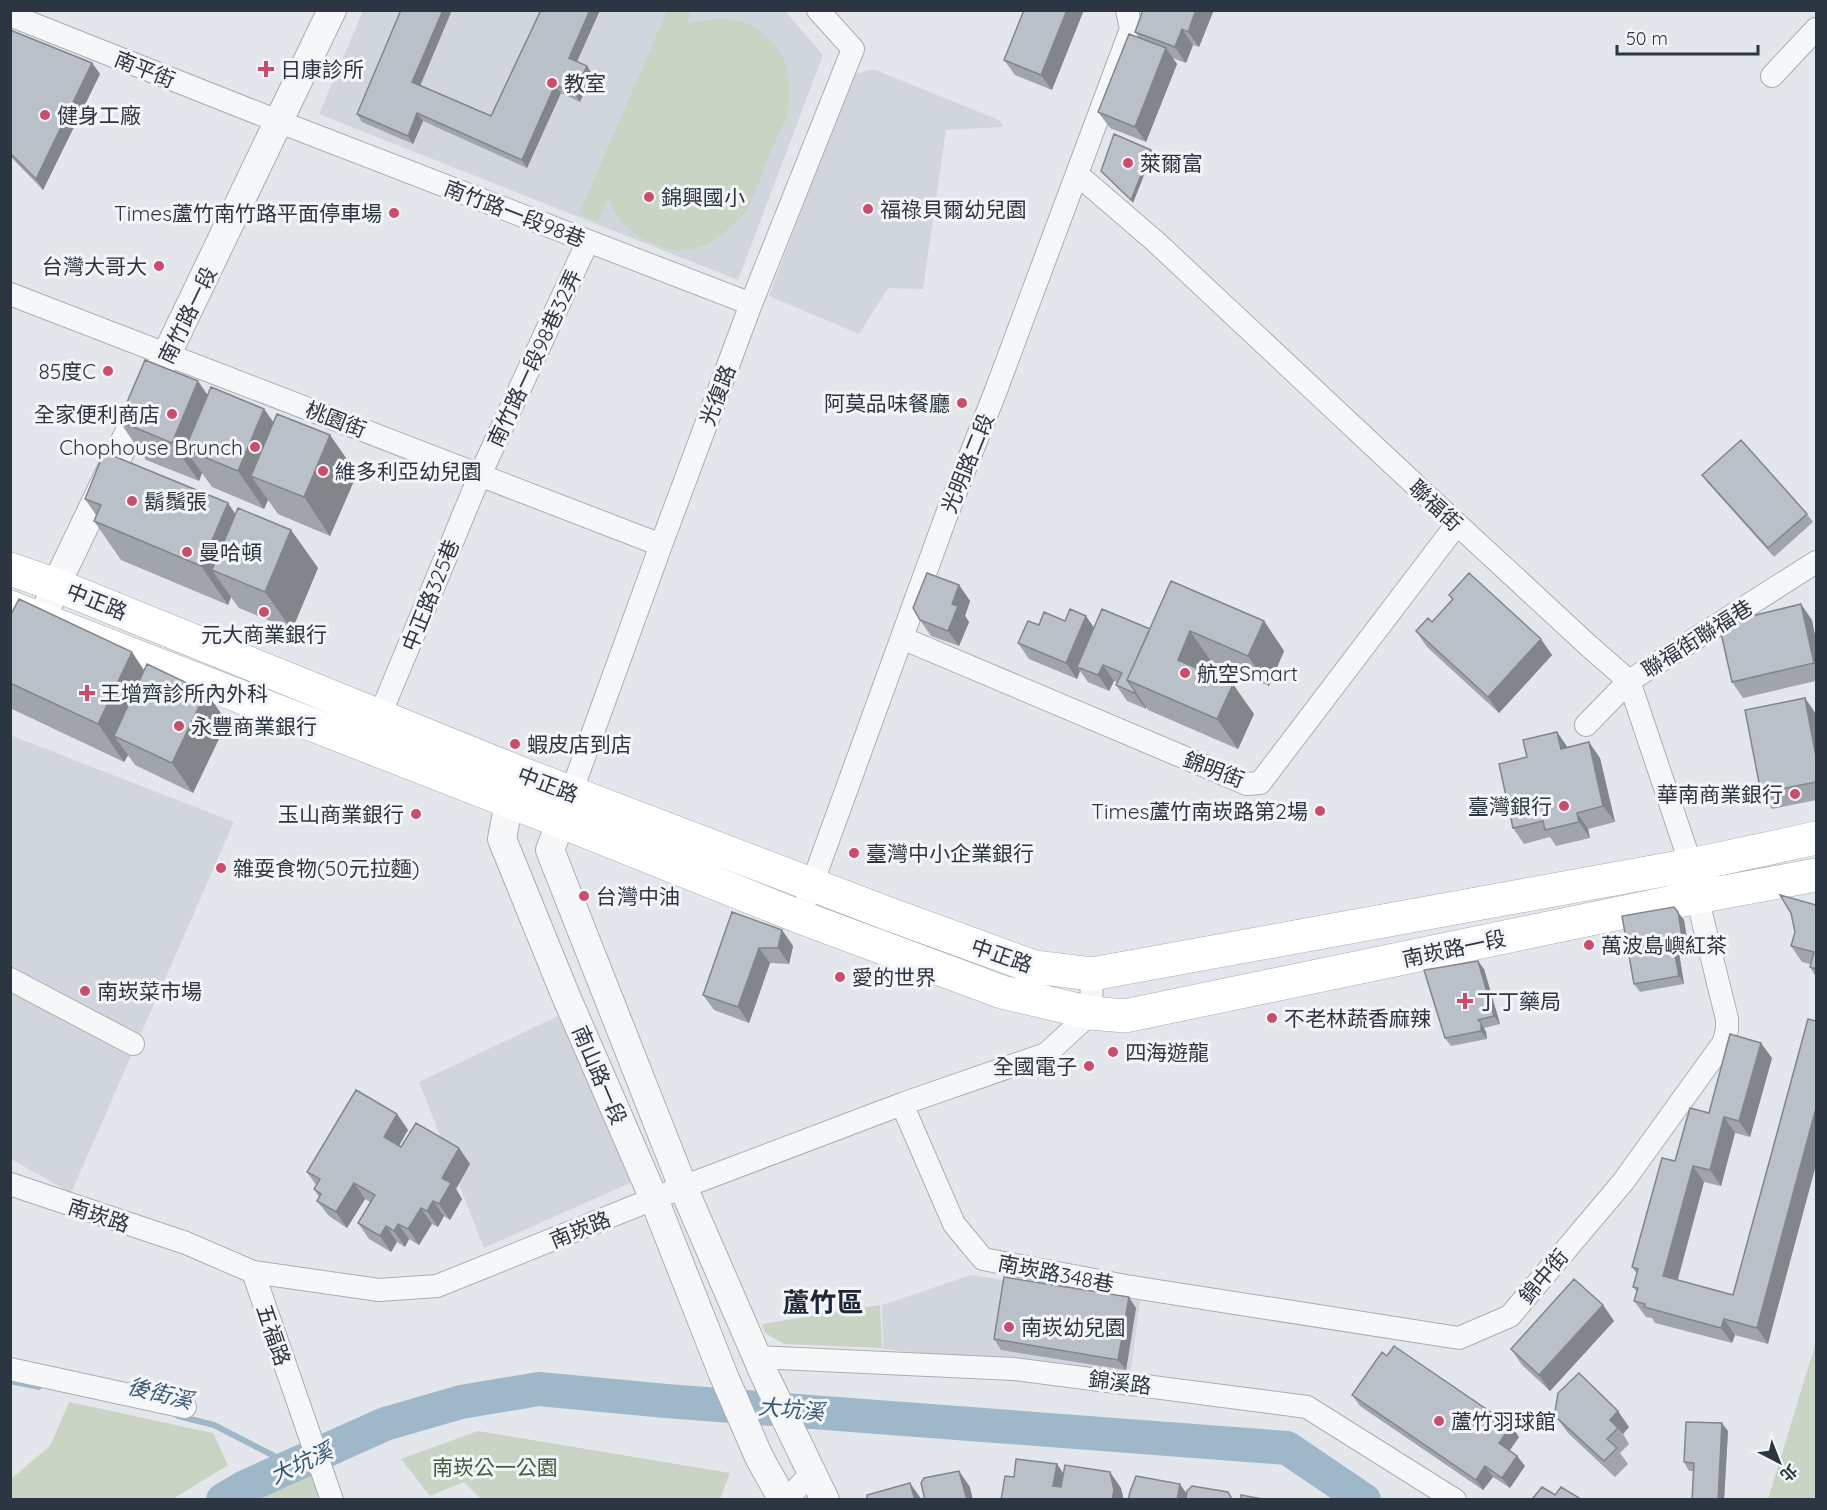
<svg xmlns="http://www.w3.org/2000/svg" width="1827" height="1510" viewBox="0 0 1827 1510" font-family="Quicksand,'Noto Sans TC',sans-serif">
  <rect width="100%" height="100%" fill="#e3e7eb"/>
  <path fill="#d1d6dd" d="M363 11H785L823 55 738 280 319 114Z
    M873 69 999 120 1003 127 946 130 923 289 888 288 859 334 769 296 852 75Z
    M10 735 234 822 71 1193 11 1159Z
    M562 1014 639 1179 484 1248 419 1082Z
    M971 1275 1140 1301 1130 1375 883 1349 882 1305Z"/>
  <path fill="#cad4c4" d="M667 11H691L686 24C702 20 720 17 736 20 754 23 777 43 784 60 789 73 790 91 789 105 787 121 773 145 767 160 760 177 755 196 746 211 743 216 737 220 733 224 708 249 685 258 651 243 631 235 616 217 608 198L598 222 579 214Z
    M880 1305 882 1348 784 1344 765 1333 762 1324Z
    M1816 1342V1499H1768Z
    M69 1402 213 1433 228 1465 173 1499H11V1479L50 1446Z
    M478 1431 730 1473 720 1499 482 1500 464 1482 430 1496 401 1459Z
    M317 1454 332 1500H241L257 1484Z"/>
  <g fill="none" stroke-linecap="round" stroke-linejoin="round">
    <path stroke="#9fb8c9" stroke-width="6" d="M10 1381 39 1387
      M178 1416 214 1425 292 1465"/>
    <path stroke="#9fb8c9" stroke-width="34" d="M223 1500 245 1487 385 1424 461 1402 539 1389 666 1401 1287 1448 1364 1500"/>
    <g stroke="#a8aeb5" stroke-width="24">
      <path id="minor" d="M10 15 280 122 751 304
        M1772 76 1816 29
        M10 294 661 545
        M902 638 1247 784 1260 783 1457 524
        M380 715 480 475 588 241
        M1586 725 1629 681 1816 562
        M571 793 661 545 751 304 853 49 818 10
        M807 898 945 519 995 393 1131 29 1127 10
        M10 979 133 1044
        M902 1104 954 1224 983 1259 1126 1286 1459 1338 1510 1316 1623 1182 1724 1042 1727 1029V1019L1697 897 1691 865 1629 681 1590 647 1457 524 1156 242 1077 174
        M10 1184 186 1243 253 1272 379 1290 437 1286 683 1187 902 1104 1046 1054 1091 1013 1092 974
        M253 1272 332 1500
        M757 1357 1014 1369 1307 1407 1455 1500
        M10 1369 185 1407
        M786 1500 811 1474"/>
    </g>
    <g stroke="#a8aeb5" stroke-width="30">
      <path id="tertiary" d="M42 620 56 585 332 10
        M517 781 509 801 502 839 565 994 654 1199 723 1374 759 1457 783 1500
        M568 802 550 850 683 1187 766 1378 825 1500"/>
    </g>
    <g stroke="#a2acb6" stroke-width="34">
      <path id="primary" d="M10 569 56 585 520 773 889 914 1034 967 1092 974 1691 865 1816 838
        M10 607 562 822 800 917 1002 992 1091 1013 1125 1016 1697 897 1816 875"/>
    </g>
    <use href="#minor" stroke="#f6f7f9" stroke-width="22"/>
    <use href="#tertiary" stroke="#f6f7f9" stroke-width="28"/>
    <use href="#primary" stroke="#fff" stroke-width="33"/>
  </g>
  <path fill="#a0a5ab" d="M541 10H600L577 61 587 66 592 74 580 102 561 93 527 168 423 121 413 144 362 122 357 114 420 86 491 116Z
    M1024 10 1052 90 1015 75 1004 60Z
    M1143 10H1212L1213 12 1199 47 1193 45 1186 63 1172 58 1177 64 1146 142 1110 128 1098 112 1139 38 1135 32Z
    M10 30 92 63 100 74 43 190 10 156Z
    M208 395 264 409 273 422 330 435 357 474 330 536 278 514 268 500 264 509 212 487 202 473 199 481 146 460 119 421Z
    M1702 475 1807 514 1813 522 1774 557 1708 483Z
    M85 499 235 514 291 530 318 568 292 630 239 608 231 597 228 605 121 560 94 521 96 515Z
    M959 585 970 601 965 616 969 622 959 646 931 636 920 620Z
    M1449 595 1552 655 1499 713 1427 647 1416 631 1432 622 1452 600Z
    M10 616 144 671 206 692 227 722 193 793 135 765 128 755 124 762 12 709 10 708Z
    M1812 620 1816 641V681L1743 698 1732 682Z
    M1065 621 1094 628 1150 629 1264 621 1284 651 1269 686 1211 661 1206 672 1254 714 1238 749 1148 710 1146 707V709L1127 701 1116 685 1117 682 1114 681 1109 691 1088 682 1080 671 1077 679 1029 659 1018 643 1039 625Z
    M1816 715V800L1772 809 1761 793Z
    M1557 732 1567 747 1600 758 1615 822 1588 829 1590 838 1556 846 1550 837 1524 844 1513 828 1527 757Z
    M1816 905V977L1810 967V964L1802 962 1791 946Z
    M732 912 782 930 793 946 789 964 770 963 749 1023 714 1010 703 995Z
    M1684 920 1689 951 1679 953 1684 984 1640 992 1634 984Z
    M1484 969 1500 1024 1484 1028 1486 1032 1487 1039 1451 1046 1445 1038Z
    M1808 1019 1768 1344 1735 1335 1732 1343 1655 1323 1652 1318 1646 1317 1634 1301 1637 1292 1633 1287 1637 1274 1632 1267 1675 1161 1772 1058 1750 1137 1735 1133 1721 1186 1704 1182 1678 1280 1733 1295Z
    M397 1114 408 1130 399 1146 401 1147 459 1148 470 1164 456 1189 462 1199 450 1220 444 1216 438 1227 432 1224 419 1245 409 1239 405 1247 397 1242 391 1252 369 1239 358 1223 370 1202 365 1199 347 1228 329 1216 317 1201 319 1197 314 1189 316 1185 307 1172Z
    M1603 1305 1614 1321 1550 1391 1522 1365 1511 1349Z
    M1136 1308 1126 1370 1001 1350 994 1339Z
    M1387 1356 1511 1426 1519 1437 1510 1450 1517 1456 1525 1466 1510 1488 1493 1477 1483 1490 1360 1406 1352 1395Z
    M1557 1418 1629 1427 1623 1434 1629 1444 1620 1453 1628 1464 1615 1477 1568 1433Z
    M1728 1431 1724 1500H1692L1693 1471H1689L1684 1462Z"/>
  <path fill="#82868b" d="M443 10H452L418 91 412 82Z
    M590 10H600L575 66 569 58Z
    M1067 10H1084L1052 90 1041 75Z
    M1196 10H1212L1213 12 1199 47 1188 32Z
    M1182 29 1193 45 1186 63 1175 47Z
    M1166 48 1177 64 1146 142 1135 127Z
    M92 63 100 74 43 190 36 179Z
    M587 66 592 74 580 102 574 93Z
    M555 85 561 93 527 168 522 160Z
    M417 113 423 121 413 144 408 136Z
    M1151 150 1153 153 1133 203 1131 200Z
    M198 381 225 420 185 449 202 473 199 481 172 443Z
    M264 409 291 447 251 476 268 500 264 509 238 471Z
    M330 435 357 474 330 536 304 497Z
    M228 503 254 542 212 570 231 597 228 605 201 566Z
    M291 530 318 568 292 630 265 592Z
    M959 585 970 601 965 616 969 622 959 646 948 631 952 604Z
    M1801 604 1812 620 1816 641V666L1814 663Z
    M1086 616 1097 632 1077 667 1080 671 1077 679 1066 663Z
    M1264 621 1284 651 1269 686 1248 656Z
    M1190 631 1211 661 1199 690 1178 660Z
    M1541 639 1552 655 1499 713 1488 697Z
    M132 652 158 691 114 736 128 755 124 762 98 724Z
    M1103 665 1114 681 1109 691 1098 675Z
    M1233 684 1254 714 1238 749 1217 719Z
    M1135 691 1146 707V709L1134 693Z
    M206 692 227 722 193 793 172 763Z
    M1805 698 1816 714V757Z
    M1557 732 1568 748 1561 749Z
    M1589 742 1600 758 1615 822 1603 806Z
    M1577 813 1588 829 1590 838 1579 822Z
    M1678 912 1684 920 1689 951 1683 943Z
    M782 930 793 946 789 964 778 948Z
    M1673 945 1679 953 1684 984 1679 976Z
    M759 948 770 963 749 1023 738 1007Z
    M1478 961 1484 969 1500 1024 1494 1016Z
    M1481 1023 1486 1032 1487 1039 1481 1031Z
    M1761 1043 1772 1058 1750 1137 1739 1121Z
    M1816 1108V1165L1768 1344 1757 1328Z
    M397 1114 408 1130 395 1152 384 1137Z
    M1724 1117 1735 1133 1721 1186 1710 1170Z
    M459 1148 470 1164 456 1189 462 1199 450 1220 439 1204 442 1178Z
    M1693 1166 1704 1182 1674 1292 1663 1276Z
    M354 1183 365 1199 347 1228 336 1212Z
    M433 1201 444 1216 438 1227 427 1211Z
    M421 1208 432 1224 419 1245 408 1229Z
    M398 1224 409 1239 405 1247 394 1231Z
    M386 1226 397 1242 391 1252 380 1236Z
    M1129 1297 1136 1308 1126 1370 1118 1360Z
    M1603 1305 1614 1321 1550 1391 1539 1375Z
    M1724 1319 1735 1335 1732 1343 1721 1328Z
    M1618 1411 1629 1427 1623 1434 1618 1428 1610 1420Z
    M1722 1423 1728 1431 1724 1500H1718Z
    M1511 1426 1519 1437 1507 1454 1499 1443Z
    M1517 1456 1525 1466 1510 1488 1502 1478Z
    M1057 1464 1068 1480 1065 1500 1053 1486Z
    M1485 1466 1493 1477 1483 1490 1476 1480Z
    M959 1471 970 1487 973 1500H967Z
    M1110 1472 1121 1488 1124 1500H1112Z
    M910 1483 922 1500H915Z
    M1180 1484 1191 1500H1177Z"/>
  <path fill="#bac0c7" stroke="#82868b" stroke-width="1.5" d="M401 10H443L412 82 491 116 541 10H590L569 58 587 66 574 93 555 85 522 160 417 113 408 136 357 114Z
    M1024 10H1067L1041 75 1004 60Z
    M1143 10H1196L1188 32 1182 29 1175 47 1135 32Z
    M10 30 92 63 36 179 10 153Z
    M1129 34 1166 48 1135 127 1098 112Z
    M1114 134 1151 150 1131 200 1101 171Z
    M145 360 198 381 172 443 119 421Z
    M211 387 264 409 238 471 185 449Z
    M277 414 330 435 304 497 251 476Z
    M1741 440 1807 514 1768 548 1702 475Z
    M104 452 228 503 201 566 94 521 101 505 85 499Z
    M238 508 291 530 265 592 212 570Z
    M927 573 959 585 952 604 958 606 948 631 920 620 913 608Z
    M1469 573 1541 639 1488 697 1416 631 1428 618 1432 622 1453 599 1449 595Z
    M1171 581 1264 621 1248 656 1190 631 1178 660 1233 684 1217 719 1127 680Z
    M19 599 132 652 98 724 10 683V616Z
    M1801 604 1814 663 1732 682 1719 624Z
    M1070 609 1086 616 1066 663 1018 643 1028 621 1039 625 1044 612 1065 621Z
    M1102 609 1150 629 1127 680 1135 691 1134 693 1116 685 1122 673 1103 665 1098 675 1077 667Z
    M147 664 206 692 172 763 114 736Z
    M1805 698 1816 757V782L1761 793 1745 710Z
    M1557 732 1561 749 1589 742 1603 806 1577 813 1579 822 1545 830 1543 821 1513 828 1499 764 1527 757 1523 740Z
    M1780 895 1816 905V969L1810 967 1814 952 1791 946 1795 932 1791 913Z
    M1674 907 1678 912 1683 943 1673 945 1679 976 1634 984 1622 916Z
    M732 912 782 930 778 948H759L738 1007 703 995Z
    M1478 961 1494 1016 1478 1020 1481 1023V1031L1445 1038 1424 970Z
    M1808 1019 1816 1021V1108L1757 1328 1724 1319 1721 1328 1644 1307 1645 1304 1634 1301 1638 1288 1633 1287 1638 1269 1632 1267 1662 1158 1675 1161 1690 1108 1709 1113 1730 1034 1761 1043 1739 1121 1724 1117 1710 1170 1693 1166 1663 1276 1733 1295Z
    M356 1090 397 1114 384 1137 401 1147 416 1123 459 1148 442 1178 451 1183 439 1204 433 1201 427 1211 421 1208 408 1229 398 1224 394 1231 386 1226 380 1236 358 1223 375 1195 354 1183 336 1212 317 1201 321 1194 314 1189 320 1179 307 1172Z
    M1004 1277 1129 1297 1118 1360 994 1339Z
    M1574 1279 1603 1305 1539 1375 1511 1349Z
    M1394 1346 1511 1426 1499 1443 1517 1456 1502 1478 1485 1466 1476 1480 1352 1395 1382 1352 1387 1356Z
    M1579 1373 1618 1411 1610 1420 1618 1428 1607 1439 1617 1448 1604 1461 1557 1418 1555 1412 1558 1393Z
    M1686 1422 1722 1423 1718 1500H1692L1694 1463 1684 1462Z
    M1016 1459 1057 1464 1053 1486 1061 1487 1065 1465 1110 1472 1114 1490 1112 1500H1001L1005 1476 1014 1477Z
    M959 1471 967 1500H925L921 1483 924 1478Z
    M1136 1476 1180 1484 1177 1500H1128L1130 1492Z
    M910 1483 915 1500H867V1495Z
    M1192 1486 1228 1492 1231 1497 1230 1500H1186L1187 1491Z
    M1542 1487 1555 1495 1561 1487 1581 1499 1535 1500 1533 1498Z
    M1241 1495 1268 1500H1241Z"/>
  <g fill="#cc4c6c" stroke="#f3f5f8" stroke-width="2">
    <path d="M263 60h6v6h6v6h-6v6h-6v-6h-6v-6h6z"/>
    <circle cx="552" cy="83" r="6"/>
    <circle cx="45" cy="115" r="6"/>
    <circle cx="1128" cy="163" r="6"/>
    <circle cx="649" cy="197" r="6"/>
    <circle cx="868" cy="209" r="6"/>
    <circle cx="394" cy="213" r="6"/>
    <circle cx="159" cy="266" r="6"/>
    <circle cx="108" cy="371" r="6"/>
    <circle cx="962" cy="403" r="6"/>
    <circle cx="172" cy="414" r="6"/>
    <circle cx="255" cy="447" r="6"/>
    <circle cx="323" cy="471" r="6"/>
    <circle cx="132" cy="501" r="6"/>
    <circle cx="187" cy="552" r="6"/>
    <circle cx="264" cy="612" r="6"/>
    <circle cx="1185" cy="673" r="6"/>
    <path d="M84 684h6v6h6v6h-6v6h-6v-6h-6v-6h6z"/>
    <circle cx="179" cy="726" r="6"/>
    <circle cx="515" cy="744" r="6"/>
    <circle cx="1795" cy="794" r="6"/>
    <circle cx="1564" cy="806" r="6"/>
    <circle cx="1320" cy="811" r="6"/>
    <circle cx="416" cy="814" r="6"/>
    <circle cx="854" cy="853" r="6"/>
    <circle cx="221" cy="868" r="6"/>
    <circle cx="584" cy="896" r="6"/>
    <circle cx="1589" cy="945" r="6"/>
    <circle cx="840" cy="977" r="6"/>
    <circle cx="85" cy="991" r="6"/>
    <path d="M1462 992h6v6h6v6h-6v6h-6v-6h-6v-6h6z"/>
    <circle cx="1272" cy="1018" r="6"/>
    <circle cx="1113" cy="1052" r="6"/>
    <circle cx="1089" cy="1066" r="6"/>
    <circle cx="1009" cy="1327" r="6"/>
    <circle cx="1439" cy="1421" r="6"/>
  </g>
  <g text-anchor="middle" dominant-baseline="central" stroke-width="6" stroke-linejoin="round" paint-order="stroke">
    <g font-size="21" fill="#2b3642" stroke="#f3f5f8">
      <text transform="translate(145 69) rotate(22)">南平街</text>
      <text transform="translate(515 213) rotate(21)">南竹路一段98巷</text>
      <text transform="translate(187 315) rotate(-64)">南竹路一段</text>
      <text transform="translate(534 358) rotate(-65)">南竹路一段98巷32弄</text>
      <text transform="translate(717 395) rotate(-69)">光復路</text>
      <text transform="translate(336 419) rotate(21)">桃園街</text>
      <text transform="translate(967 463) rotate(-68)">光明路二段</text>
      <text transform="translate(1436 505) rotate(43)">聯福街</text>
      <text transform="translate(430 595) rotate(-68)">中正路325巷</text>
      <text transform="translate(97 601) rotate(22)">中正路</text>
      <text transform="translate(1697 638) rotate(-32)">聯福街聯福巷</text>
      <text transform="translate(1214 769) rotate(21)">錦明街</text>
      <text transform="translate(548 784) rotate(21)">中正路</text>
      <text transform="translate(1454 948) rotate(-12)">南崁路一段</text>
      <text transform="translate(1002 955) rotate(19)">中正路</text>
      <text transform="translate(600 1075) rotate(67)">南山路一段</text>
      <text transform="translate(99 1215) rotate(18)">南崁路</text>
      <text transform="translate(580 1229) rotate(-22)">南崁路</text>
      <text transform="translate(1056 1273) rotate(11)">南崁路348巷</text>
      <text transform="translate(1543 1276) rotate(-50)">錦中街</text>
      <text transform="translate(274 1335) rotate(71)">五福路</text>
      <text transform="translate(1120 1382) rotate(7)">錦溪路</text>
    </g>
    <g font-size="21" fill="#2b3642" stroke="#f3f5f8" text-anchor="start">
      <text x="280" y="69">日康診所</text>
      <text x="564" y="83">教室</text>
      <text x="57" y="115">健身工廠</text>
      <text x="1140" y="163">萊爾富</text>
      <text x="661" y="197">錦興國小</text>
      <text x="880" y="209">福祿貝爾幼兒園</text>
      <text x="382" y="213" text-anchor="end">Times蘆竹南竹路平面停車場</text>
      <text x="147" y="266" text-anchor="end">台灣大哥大</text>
      <text x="96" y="371" text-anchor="end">85度C</text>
      <text x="950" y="403" text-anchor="end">阿莫品味餐廳</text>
      <text x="160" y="414" text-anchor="end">全家便利商店</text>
      <text x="243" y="447" text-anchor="end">Chophouse Brunch</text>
      <text x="335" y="471">維多利亞幼兒園</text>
      <text x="144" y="501">鬍鬚張</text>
      <text x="199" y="552">曼哈頓</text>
      <text x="264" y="634" text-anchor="middle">元大商業銀行</text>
      <text x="1197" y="673">航空Smart</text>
      <text x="100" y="693">王增齊診所內外科</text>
      <text x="191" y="726">永豐商業銀行</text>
      <text x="527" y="744">蝦皮店到店</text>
      <text x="1783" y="794" text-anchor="end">華南商業銀行</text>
      <text x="1552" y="806" text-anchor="end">臺灣銀行</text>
      <text x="1308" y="811" text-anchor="end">Times蘆竹南崁路第2場</text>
      <text x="404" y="814" text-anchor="end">玉山商業銀行</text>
      <text x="866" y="853">臺灣中小企業銀行</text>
      <text x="233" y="868">雜耍食物(50元拉麵)</text>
      <text x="596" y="896">台灣中油</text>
      <text x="1601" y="945">萬波島嶼紅茶</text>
      <text x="852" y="977">愛的世界</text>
      <text x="97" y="991">南崁菜市場</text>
      <text x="1477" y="1001">丁丁藥局</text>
      <text x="1284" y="1018">不老林蔬香麻辣</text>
      <text x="1125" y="1052">四海遊龍</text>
      <text x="1077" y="1066" text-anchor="end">全國電子</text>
      <text x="1021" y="1327">南崁幼兒園</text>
      <text x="1451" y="1421">蘆竹羽球館</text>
    </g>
    <g font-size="21" fill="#435e38" stroke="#f3f5f8">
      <text x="495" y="1467">南崁公一公園</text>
    </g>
    <g font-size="22" font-style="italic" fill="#365976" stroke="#f3f5f8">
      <text transform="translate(160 1393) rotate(14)">後街溪</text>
      <text transform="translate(791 1409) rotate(5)">大坑溪</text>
      <text transform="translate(301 1463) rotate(-25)">大坑溪</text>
    </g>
    <g font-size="27" font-weight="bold" fill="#1d2733" stroke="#f3f5f8">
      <text x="823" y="1302">蘆竹區</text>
    </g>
  </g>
  <rect width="1827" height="1510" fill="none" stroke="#2b3642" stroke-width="24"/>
  <g transform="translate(1779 1462) rotate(138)" stroke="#f3f5f8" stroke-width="4.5" paint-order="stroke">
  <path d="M0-4.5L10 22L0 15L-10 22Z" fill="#2b3642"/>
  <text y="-9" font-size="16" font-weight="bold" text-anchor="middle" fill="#2b3642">北</text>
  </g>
  <path d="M1617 45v9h141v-9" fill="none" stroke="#2b3642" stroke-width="3"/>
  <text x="1626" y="45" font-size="18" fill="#2b3642" stroke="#f3f5f8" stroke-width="4.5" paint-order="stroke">50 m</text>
</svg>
